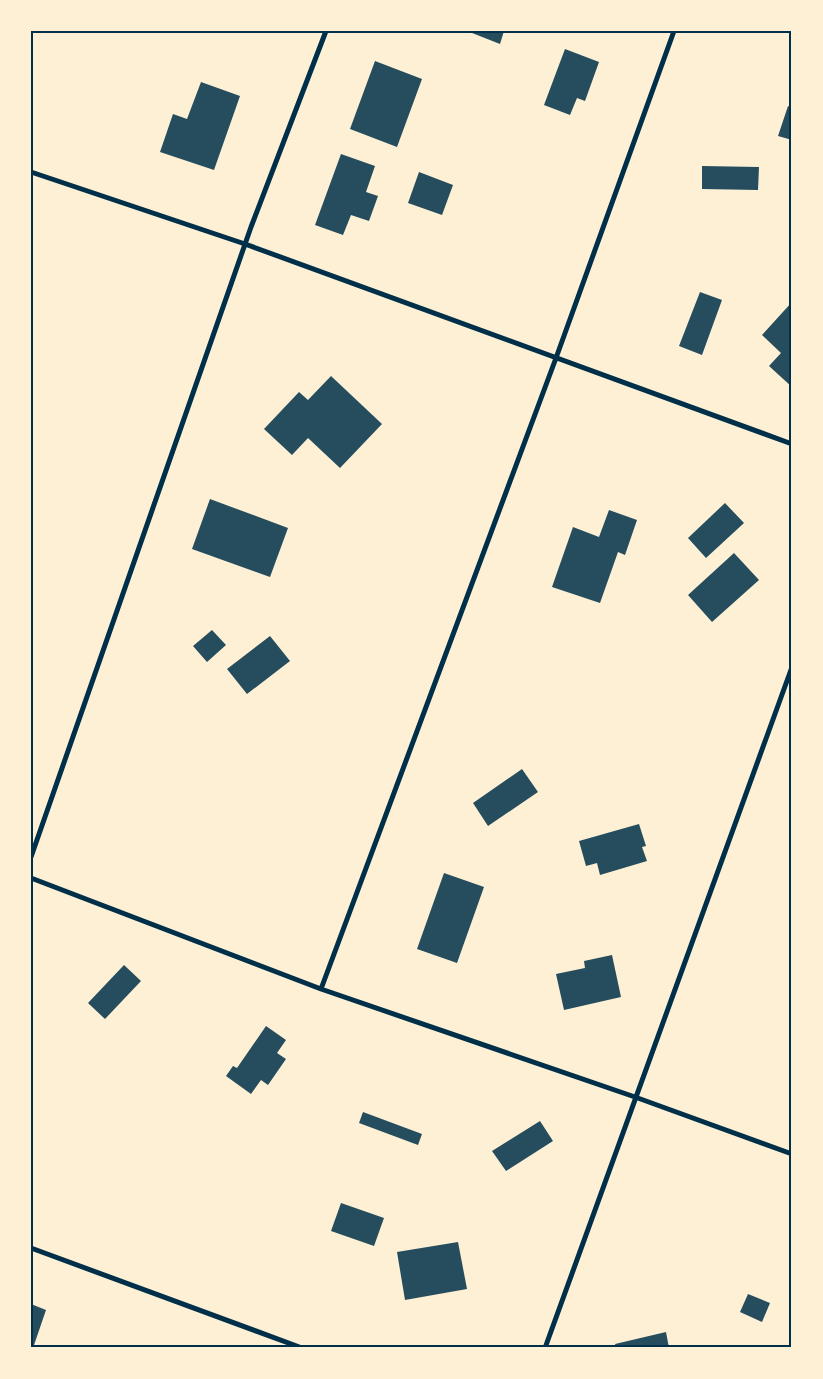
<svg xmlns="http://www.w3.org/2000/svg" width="823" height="1379" viewBox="0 0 823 1379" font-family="'PT Sans',sans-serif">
  <rect width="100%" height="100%" fill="#fdf0d5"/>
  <path fill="#264d5e" d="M467 31H504L500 44Z
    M565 49 599 62 585 101 577 98 570 115 544 105Z
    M375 61 422 79 397 147 350 129Z
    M201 82 240 96 214 170 160 152 173 114 187 119Z
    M788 106 792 108V140L778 136Z
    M341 154 375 166 366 192 378 196 369 221 351 215 343 235 315 225Z
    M702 166 759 167 758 190 702 189Z
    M419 172 453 185 442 215 408 203Z
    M700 292 722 300 702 355 679 346Z
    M792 302V387L769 366 781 353 762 335Z
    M331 376 382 424 340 468 308 438 292 455 264 429 299 392 308 400Z
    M210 499 288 528 270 577 192 549Z
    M725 503 744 523 706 558 688 538Z
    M609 510 637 520 625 555 618 552 600 603 552 587 573 527 599 537Z
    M734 553 759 580 712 622 688 595Z
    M212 630 226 645 207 662 193 646Z
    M270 636 290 661 247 694 227 669Z
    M522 769 538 792 488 826 473 803Z
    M639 824 646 846 642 847 647 861 600 875 597 863 586 866 579 841Z
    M444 873 484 887 457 963 417 949Z
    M612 955 621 997 564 1010 556 974 585 968 584 961Z
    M124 965 141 981 105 1019 88 1003Z
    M266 1026 286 1040 277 1053 286 1059 268 1085 261 1080 251 1094 226 1076 233 1066 237 1068Z
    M363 1112 422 1134 418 1145 359 1123Z
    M540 1121 553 1141 506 1171 492 1151Z
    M341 1203 384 1218 374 1246 331 1231Z
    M458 1242 467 1289 405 1300 397 1252Z
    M748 1294 770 1303 762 1322 740 1312Z
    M31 1304 46 1310 33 1348H31Z
    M666 1332 669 1348H616L615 1344Z"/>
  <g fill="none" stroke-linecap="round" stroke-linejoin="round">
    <path stroke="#003049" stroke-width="5" d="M31 172 245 244 792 444
      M31 857 251 227 326 31
      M31 878 321 989 635 1097 792 1154
      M321 989 556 358 674 31
      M31 1248 302 1348
      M545 1348 792 667"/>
  </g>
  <rect width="823" height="1379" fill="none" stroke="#fdf0d5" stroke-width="65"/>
  <rect x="32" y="32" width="758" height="1314" fill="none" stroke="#003049" stroke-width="2"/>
</svg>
